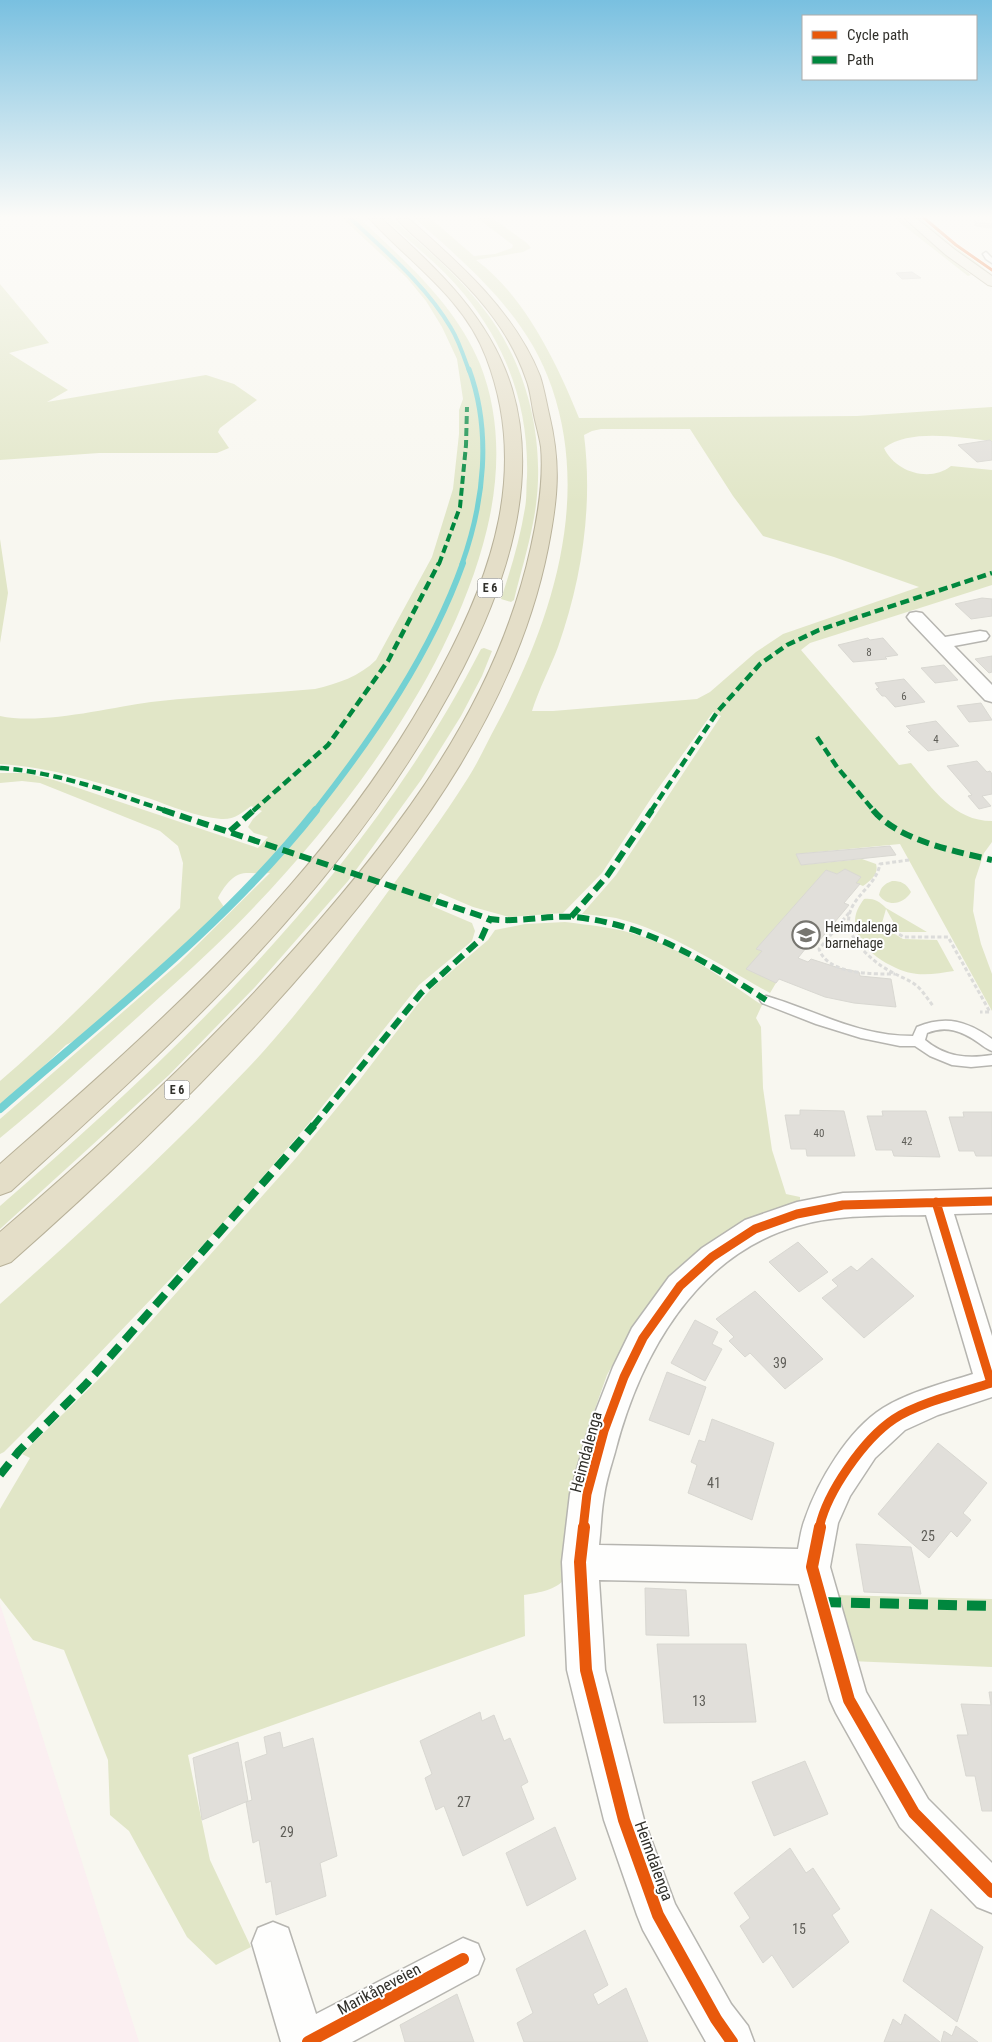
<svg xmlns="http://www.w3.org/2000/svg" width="992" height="2042" viewBox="0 0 992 2042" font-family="'Roboto Condensed',sans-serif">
  <rect width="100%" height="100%" fill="#f8f7f0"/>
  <path fill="#fbeff1" d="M0 1604 14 1647 139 2042H0Z"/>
  <path fill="#e1e6c7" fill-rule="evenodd" d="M342 218H359C405 261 455 304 480 364 501 417 500 475 487 529 450 683 325 841 211 950 188 972 163 994 139 1016 93 1057 48 1099 0 1138V1119L179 963 270 873C262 874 255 873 246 873 233 873 223 888 218 898L224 907 200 934 80 1038 66 1045 0 1108V1081C63 1027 121 966 180 908L183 863 178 846 160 831 40 783 22 781 0 783V773H25L54 780 258 848 268 837 254 833 248 827 253 819 262 811 251 806C242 813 234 820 221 819 196 817 171 806 148 798 100 783 51 767 0 764V716C41 725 108 708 151 702 205 696 261 694 315 689 337 684 360 676 376 660L432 557 453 489 459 434V410L463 399 457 359 442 327 426 301 407 278Z
    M391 218C423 246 457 274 483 308 530 367 548 450 533 523 528 549 520 575 514 600L511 602 501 599C511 569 520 539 525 508 527 498 526 487 527 477 529 408 508 348 464 294 441 266 411 243 384 218Z
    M414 218H430L474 256 495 254 512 248 513 245 477 218H492L527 243 531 248 523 252 476 260C524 295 557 363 579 418L857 416 992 407V441C960 438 911 428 884 448 895 472 930 483 951 466L992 470V585L810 643 801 650 899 765 911 763C933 789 954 821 992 821V842L984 853 975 880 973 911 981 944 992 974V1011L900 844 796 854 801 865 862 859 876 864C879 874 871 880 863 886L856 883 860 877 845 869 837 874 826 870 757 949 762 951 776 983 770 993C721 966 672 932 616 918 605 916 593 915 582 914L616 875 721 716 713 712 652 797 602 873 563 913 509 917 473 907 440 893 432 906 472 923 475 931 472 941 419 985 310 1122 216 1231 31 1425 4 1452 0 1454V1304C86 1228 170 1150 249 1067 300 1013 343 953 387 893 415 855 443 818 468 778 479 761 487 742 497 724 551 623 591 502 552 388 528 316 470 267 414 218ZM601 429H690L733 496 763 536 834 557 919 587 783 634 756 652 710 692 697 699 553 711H532C539 689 550 668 558 647 582 579 593 506 584 435L592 431Z
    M894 218H901L971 275 968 276Z
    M916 218H922L992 275 949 246Z
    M0 284 49 343 9 353 68 390 47 402 206 375 234 384 257 400 220 428 218 432 229 448 217 453H99L0 460Z
    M0 539 8 593 0 643Z
    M484 648 492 651 482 676 461 716 421 780 348 881 255 987 169 1075 0 1229V1206C186 1045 368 870 481 649Z
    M892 881C901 881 906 883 911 892 904 904 888 908 879 895 881 887 884 884 892 881Z
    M864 899C873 898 879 901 886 908L927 932H899L886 909 882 923 876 925 858 924 855 922C855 912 859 906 864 899Z
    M565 922C588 925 612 927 634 934 681 947 722 978 762 1005L756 1018 761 1027 763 1088 772 1150 786 1194 800 1197V1203L768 1211 742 1223 700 1249 672 1276 631 1332 607 1375 584 1440 572 1488 566 1578C554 1591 541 1592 524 1595L525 1636 188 1755 210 1860 251 1947 216 1965 187 1937 129 1831 110 1815 108 1760 64 1650 33 1640 0 1598V1509L30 1458 22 1454 106 1372 296 1158 358 1082 417 1005 433 987 488 940 495 930 525 924Z
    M857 928H885L903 939 937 940 954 971C941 973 924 976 911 973 893 970 856 948 857 928Z
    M835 1595 992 1599V1667L850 1661Z"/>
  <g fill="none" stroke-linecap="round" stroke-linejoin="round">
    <path stroke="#74d1d3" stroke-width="4" d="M350 218C386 252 426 285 451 328 459 341 464 357 469 371"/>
    <path stroke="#74d1d3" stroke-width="5" d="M462 564C484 502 492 432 469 369"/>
    <path stroke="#74d1d3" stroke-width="6" d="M315 811C374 736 431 653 463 563"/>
    <path stroke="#74d1d3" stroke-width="8" d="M0 1109C109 1014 226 924 316 810"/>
  </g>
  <path fill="#e1dfda" stroke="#d9d8d2" d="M975 222 992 224V228L975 226Z
    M912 272 921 278 902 279 896 273Z
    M990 440 992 442V460L977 462 958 445Z
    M982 598 992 599V616L971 619 955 604Z
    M868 638 870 640 883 638 898 655 885 657 887 659 853 662 838 645Z
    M992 656V672L989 673 975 659Z
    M944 665 958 680 935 683 921 668Z
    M904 679 925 702 895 707 885 696H882L876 689 879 688 875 683Z
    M981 703 992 720 969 722 957 706Z
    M936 721 959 746 928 751 908 732 911 731 906 726Z
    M977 761 987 772 990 771 992 774V794L982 796 991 806 979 809 968 796 972 795 947 766Z
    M890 846 896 855 801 865 796 854Z
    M845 869 861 877 856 883 860 884 844 903 849 905 819 941 814 938 798 958 808 962 811 959 839 968 859 972 860 976 891 979 896 1007 854 1003 825 997 779 979 776 983 746 969 762 951 756 949 826 870 837 874Z
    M800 1110 844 1111 855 1156H807L806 1149H791L785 1115H800Z
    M882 1111H926L940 1157 894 1156 892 1150H876L867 1116H883Z
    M963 1112H992V1156H976L974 1151H959L949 1117H964Z
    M798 1242 828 1272 799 1292 769 1262Z
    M872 1258 914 1296 864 1338 822 1298 838 1286 832 1280 851 1266 857 1271Z
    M755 1291 823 1359 785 1389 750 1353 745 1357 729 1341 734 1337 716 1319Z
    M695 1320 718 1332 712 1344 722 1349 705 1381 671 1363Z
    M667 1372 706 1387 689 1435 649 1420Z
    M712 1419 774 1443 752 1520 688 1493 697 1465 691 1462 699 1440 705 1442Z
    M938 1443 987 1483 963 1513 971 1520 957 1537 951 1531 929 1558 878 1514Z
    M856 1544 911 1547 921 1594 864 1592Z
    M645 1588 686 1590 689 1636 646 1635Z
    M657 1644H746L756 1722 664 1723Z
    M989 1692H992V1811H982L975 1776H966L957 1735H968L961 1704 991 1705Z
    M480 1712 482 1721 494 1715 504 1741 510 1738 528 1782 521 1786 534 1819 463 1856 444 1806 436 1810 425 1778 432 1774 420 1741Z
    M280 1732 283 1748 313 1738 337 1856 320 1863 326 1896 276 1915 271 1881 266 1883 259 1840 253 1843 246 1802 252 1800 245 1762 267 1754 264 1737Z
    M238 1742 248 1801 202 1820 193 1758Z
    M805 1761 828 1814 774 1836 752 1782Z
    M555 1827 576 1879 527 1906 506 1853Z
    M790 1848 806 1873 813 1868 840 1909 832 1915 849 1942 793 1988 772 1955 763 1963 740 1926 750 1918 734 1893Z
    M931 1909 983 1947 957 2022 903 1981Z
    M585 1930 608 1985 593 1994 598 2005 626 1988 648 2042H524L517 2023 533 2013 516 1969Z
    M457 1994 474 2042H405L400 2025Z
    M905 2014 940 2042H884L893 2019 901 2025Z
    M956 2026 978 2042H941L944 2031 952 2036Z"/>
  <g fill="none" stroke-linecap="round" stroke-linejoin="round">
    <g stroke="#b6b5b0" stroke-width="3">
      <path id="lane" d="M986 252 992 258V263L986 259 983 254Z
        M766 996C817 1011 857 1036 913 1036L917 1027C946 1015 967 1021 992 1039V1051C987 1049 983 1046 979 1043 962 1031 946 1025 927 1033L925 1040C945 1057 967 1059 992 1055V1065L971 1067 952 1065 930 1056 915 1046H900L861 1038 816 1024 762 1003 760 1000Z"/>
    </g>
    <g stroke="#b6b5b0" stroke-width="3">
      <path id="street" d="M916 612 922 613 945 637 980 631 986 632 989 636 986 640 954 646 992 685V702L985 700 910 621 907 617 910 613Z
        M992 1189V1213L954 1214 992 1336V1397L938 1415 905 1430 875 1458 850 1496 838 1523 830 1567 866 1692 928 1799 992 1863V1913L977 1907 900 1827 836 1713 830 1700 799 1584 599 1580 605 1670 644 1820 675 1904 731 2004 748 2026 754 2042H706L643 1930 637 1915 604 1820 567 1670 562 1562 570 1494 588 1431 613 1367 632 1328 669 1277 702 1248 745 1220 797 1202 843 1193ZM926 1215 973 1374C944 1383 909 1392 883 1408 848 1430 818 1481 805 1519 801 1529 800 1539 798 1549L599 1545C601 1529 601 1512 604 1496 606 1481 611 1466 615 1452 640 1355 695 1256 797 1226 839 1214 883 1216 926 1215Z
        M273 1922 288 1928 316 2014 463 1938 478 1944 484 1959 478 1974 352 2042H281L252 1943 258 1928Z"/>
    </g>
    <g stroke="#b8b199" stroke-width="2">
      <path id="primary" d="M904 218H916L954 249 992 276V286L988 285 946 255Z"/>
    </g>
    <g stroke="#b8b199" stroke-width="2">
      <path id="highway" d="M369 218H381C435 267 490 316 512 389 540 483 506 583 463 668 354 879 185 1033 11 1191L0 1195V1164C166 1019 334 870 439 673 493 574 529 468 486 357 464 298 410 263 369 218Z
        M396 218H408C460 264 514 311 540 376 544 388 546 401 549 414 561 464 558 497 548 548 517 704 420 836 318 955 224 1065 120 1166 11 1262L0 1266V1232C104 1143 205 1049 296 947 400 830 497 703 531 547 538 515 544 480 541 447 539 434 535 422 533 410 531 399 530 389 526 379 509 328 472 288 433 253 421 241 407 231 396 218Z"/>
    </g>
    <path stroke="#dcdcda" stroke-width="3" stroke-dasharray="4 2.5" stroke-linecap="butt" d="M909 860 880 864C876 886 853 895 849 916 845 938 872 961 888 970 896 975 905 978 913 983 921 988 927 998 933 1006
      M849 913 819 949C828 975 872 974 895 974
      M849 926 886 927 904 937H948L990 1012H980"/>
    <use href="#lane" fill="#fefefd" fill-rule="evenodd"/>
    <use href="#street" fill="#fefefd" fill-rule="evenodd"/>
    <use href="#primary" fill="#eeeadd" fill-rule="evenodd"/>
    <use href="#highway" fill="#e4dec8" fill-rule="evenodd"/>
    <path stroke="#00873e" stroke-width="4" stroke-dasharray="8 4" stroke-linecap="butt" d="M439 564 460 507 466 445 467 407"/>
    <path stroke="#00873e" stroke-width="4.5" stroke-dasharray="9 4.5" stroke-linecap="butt" d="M817 737 837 767 874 811
      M0 768C58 772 112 793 167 811
      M253 811 328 745 388 661 439 563
      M651 811 718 711 760 664 787 645 819 630 992 573"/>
    <path stroke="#00873e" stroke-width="6" stroke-dasharray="12 6" stroke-linecap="butt" d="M163 810 490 919C518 923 546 915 574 917 647 924 706 962 766 1000
      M873 810C899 841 955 851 992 860
      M230 831 254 810
      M571 917 607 876 652 810
      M313 1126 421 993 481 939 490 919"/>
    <path stroke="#00873e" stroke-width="8" stroke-dasharray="15 8" stroke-linecap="butt" d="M0 1475 19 1451 86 1384 314 1125"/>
    <path stroke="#00873e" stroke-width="10" stroke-dasharray="19 10" stroke-linecap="butt" d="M822 1602 992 1606"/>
    <g stroke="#fff" stroke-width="4.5">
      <path id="cycleway-far2" d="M924 218 956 245 992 270"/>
    </g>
    <g stroke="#fff" stroke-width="12">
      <path id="cycleway-far1" d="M583 1529 587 1494 604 1431 624 1377 643 1338 680 1286 712 1257 755 1229 797 1214 843 1205 992 1201
        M819 1529C826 1493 864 1439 894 1419 918 1403 963 1392 991 1383L936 1202"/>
    </g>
    <g stroke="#fff" stroke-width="15">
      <path id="cycleway" d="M584 1527 580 1562 586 1670 624 1820 658 1915 716 2019 732 2042
        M820 1527 812 1567 849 1700 914 1813 992 1892
        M308 2042 463 1959"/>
    </g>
    <use href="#cycleway-far2" stroke="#e8590c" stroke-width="3"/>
    <use href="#cycleway-far1" stroke="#e8590c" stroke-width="9"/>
    <use href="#cycleway" stroke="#e8590c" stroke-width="12"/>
  </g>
  <linearGradient id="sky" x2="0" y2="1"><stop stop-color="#79c0e0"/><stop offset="0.43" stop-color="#fcfbf8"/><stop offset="1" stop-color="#fcfbf8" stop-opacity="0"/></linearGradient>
  <rect width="992" height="504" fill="url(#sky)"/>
  <defs>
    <g id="school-ring" transform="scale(1.4375)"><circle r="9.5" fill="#fff" stroke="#777670" stroke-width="1.5"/><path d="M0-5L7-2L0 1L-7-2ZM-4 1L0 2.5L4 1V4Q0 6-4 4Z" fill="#777670"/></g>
  </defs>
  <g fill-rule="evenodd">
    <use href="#school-ring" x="806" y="935"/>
  </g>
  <g text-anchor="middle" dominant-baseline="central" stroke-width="4" stroke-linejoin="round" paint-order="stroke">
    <g font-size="11" fill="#5f5e58">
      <text x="869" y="652">8</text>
      <text x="904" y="696">6</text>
      <text x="936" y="739">4</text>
      <text x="819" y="1133">40</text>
      <text x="907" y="1141">42</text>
    </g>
    <g fill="#fff" stroke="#6f6e6b" stroke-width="1">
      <rect x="477.5" y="578.5" width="25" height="19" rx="4"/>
      <rect x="164.5" y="1080.5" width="25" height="19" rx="4"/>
    </g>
    <g font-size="12" font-weight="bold" fill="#31302b">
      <text x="490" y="588">E 6</text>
      <text x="177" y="1090">E 6</text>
    </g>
    <g font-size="14" fill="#31302b" stroke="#fff" text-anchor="start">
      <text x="825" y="927">Heimdalenga<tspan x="825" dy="16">barnehage</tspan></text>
    </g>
    <g font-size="14" fill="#5f5e58">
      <text x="780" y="1363">39</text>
      <text x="714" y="1483">41</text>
      <text x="928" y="1536">25</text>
      <text x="699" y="1701">13</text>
      <text x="464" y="1802">27</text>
      <text x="287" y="1832">29</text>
      <text x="799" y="1929">15</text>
    </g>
    <g font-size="16" fill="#31302b" stroke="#fff">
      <text transform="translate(586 1452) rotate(-75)">Heimdalenga</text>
      <text transform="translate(654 1861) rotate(70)">Heimdalenga</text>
      <text transform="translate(379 1989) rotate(-28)">Marikåpeveien</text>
    </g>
  </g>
  <rect x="802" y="15" width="175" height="65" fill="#ffffff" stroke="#adacaa"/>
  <rect x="812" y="31" width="25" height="8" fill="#e8590c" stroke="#adacaa"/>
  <text x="847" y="40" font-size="15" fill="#31302b">Cycle path</text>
  <rect x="812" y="56" width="25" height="8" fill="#00873e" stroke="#adacaa"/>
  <text x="847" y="65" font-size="15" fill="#31302b">Path</text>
</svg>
